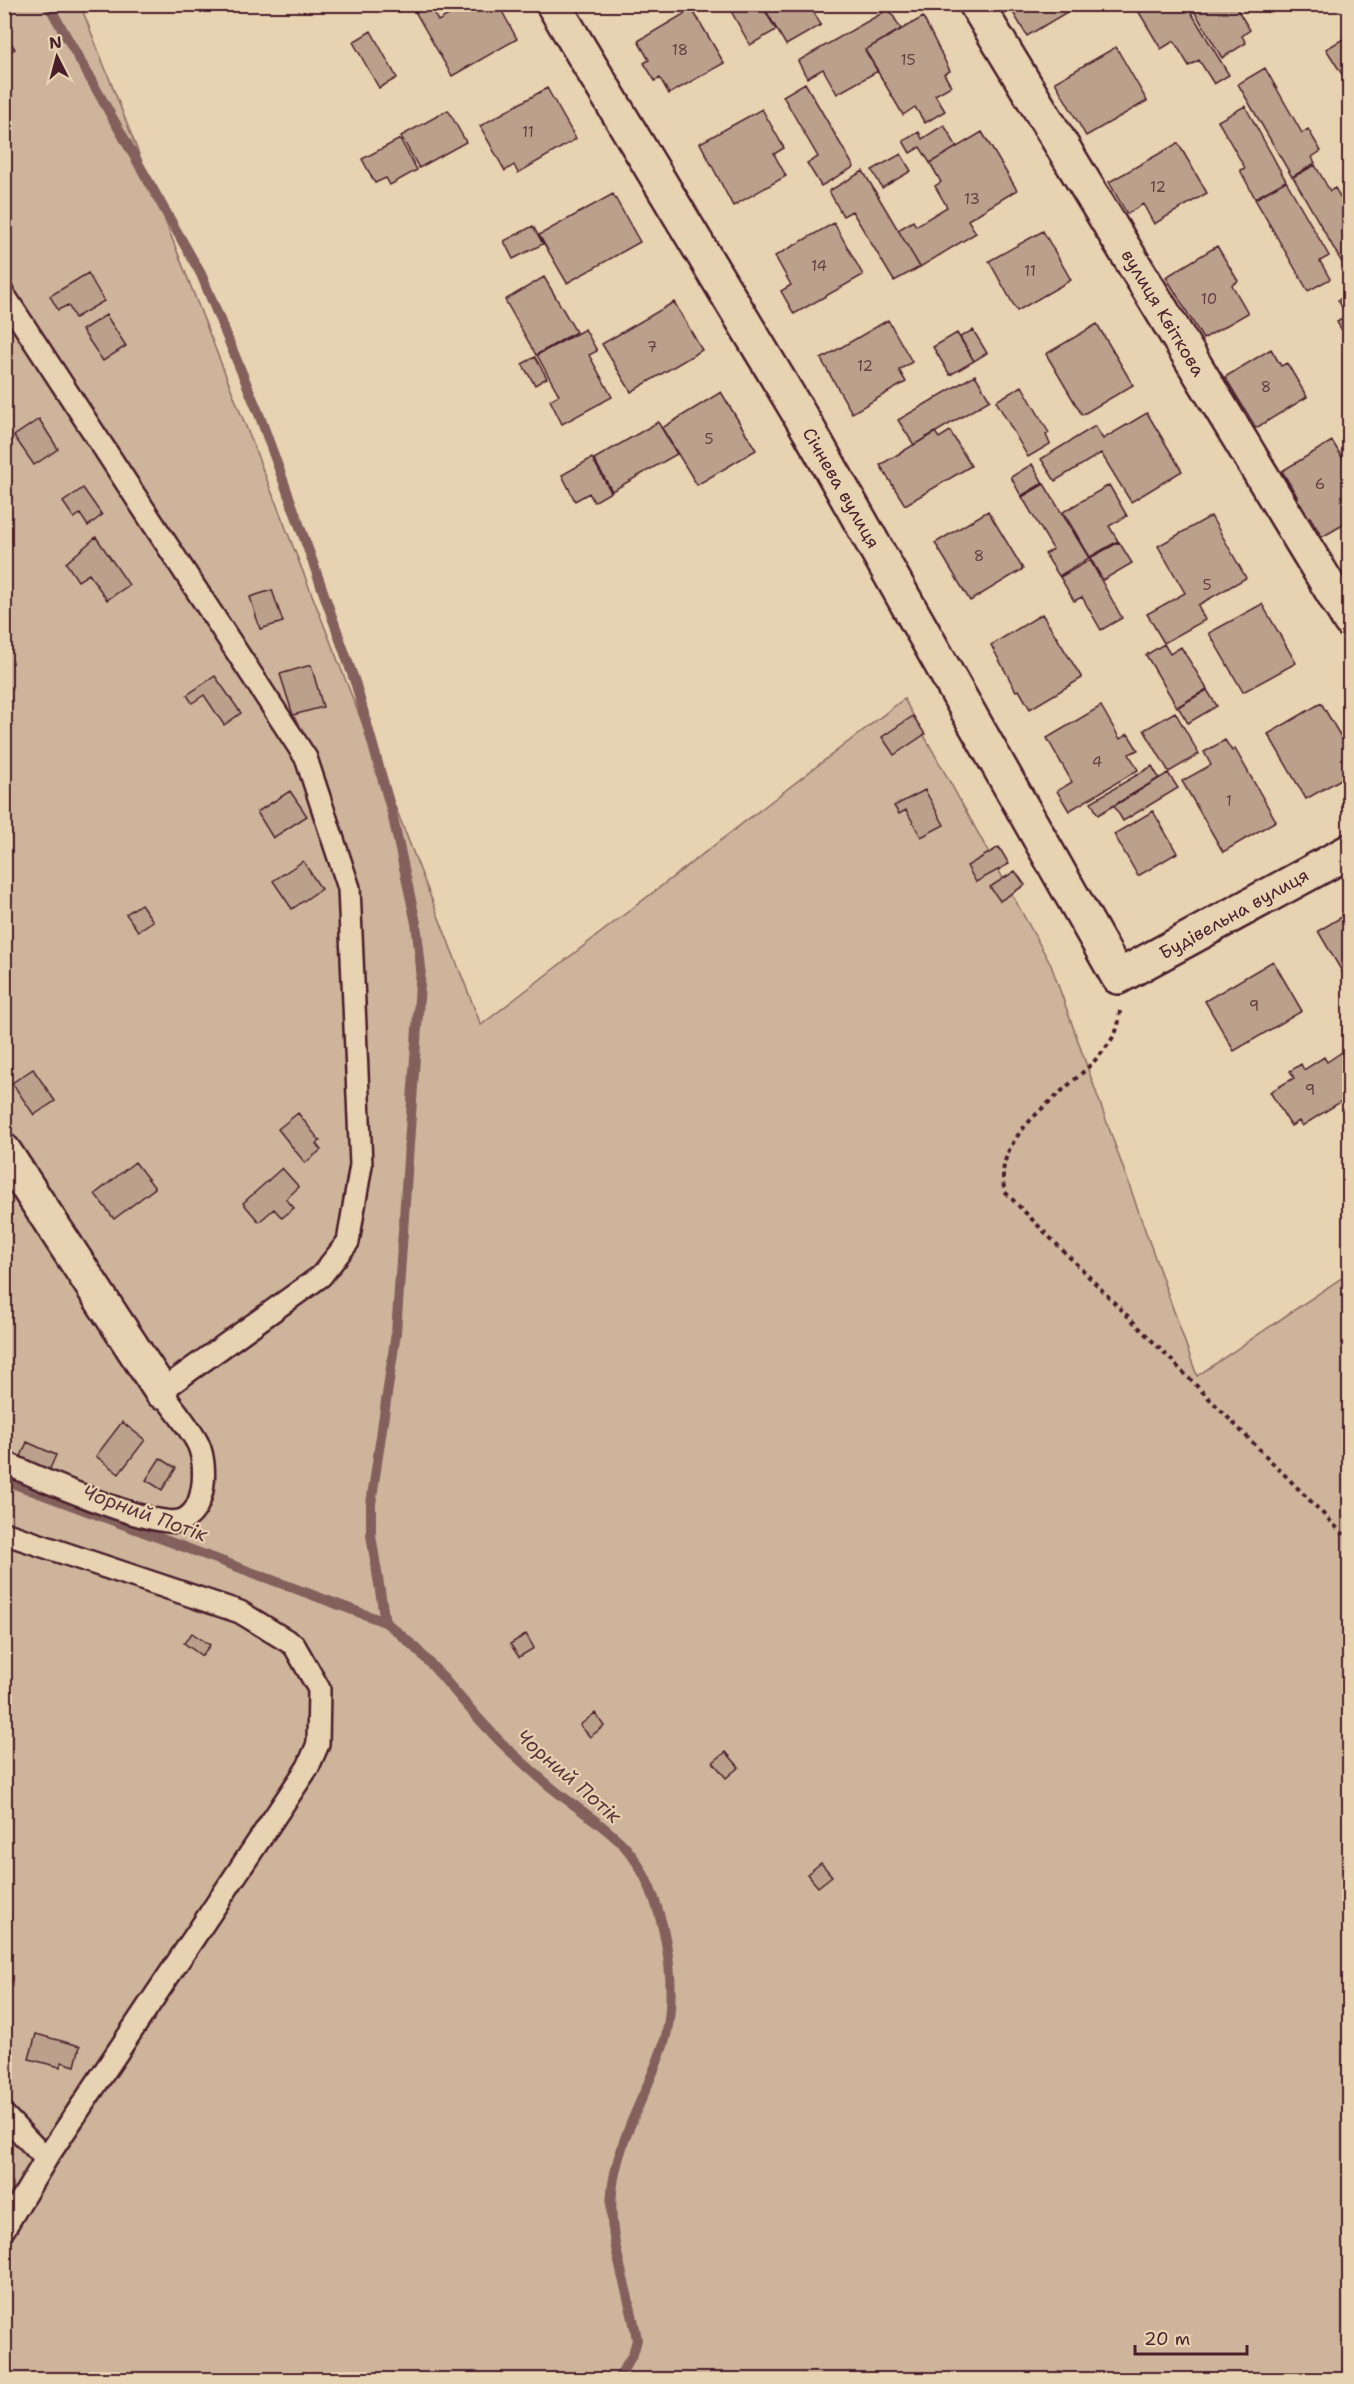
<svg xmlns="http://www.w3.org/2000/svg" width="1354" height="2384" viewBox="0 0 1354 2384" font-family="'Shantell Sans',sans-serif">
  <rect width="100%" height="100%" fill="#e7d2b1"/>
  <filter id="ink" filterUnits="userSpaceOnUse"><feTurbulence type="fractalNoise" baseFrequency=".0167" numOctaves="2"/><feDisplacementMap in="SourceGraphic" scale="12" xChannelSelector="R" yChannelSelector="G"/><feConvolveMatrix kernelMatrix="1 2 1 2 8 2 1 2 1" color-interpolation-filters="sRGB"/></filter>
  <g filter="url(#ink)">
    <path fill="#ceb49b" stroke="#8c6a63" stroke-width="1.5" d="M80 4 481 1025 904 699 1051 965 1197 1376 1349 1273 1350 2379 5 2380 4 5Z"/>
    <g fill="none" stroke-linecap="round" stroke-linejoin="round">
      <path stroke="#84615d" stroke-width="10" d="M48 4 201 274 259 414 311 557 356 685 392 813 416 923 421 968 418 1014 396 1333 371 1504V1535L385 1622
        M4 1480 385 1622C434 1658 466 1711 511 1752 525 1764 538 1777 552 1788 576 1808 605 1825 626 1848 664 1891 681 1988 664 2043 648 2093 617 2139 612 2192 607 2241 630 2292 637 2340L633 2354 617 2380"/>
    </g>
    <path fill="#bba08c" stroke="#4a1f2b" stroke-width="1.5" d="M419 4H429L438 21 468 4H498L517 39 452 76 413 8Z
      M727 4H761L776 30 750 45Z
      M762 4H798L800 8 809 4 821 25 786 45Z
      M1008 4H1076L1077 6 1027 36Z
      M1144 4H1186L1229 75 1214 84 1199 60 1189 66 1174 41 1161 49 1137 9Z
      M1190 4H1234L1250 30 1242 36 1246 43 1222 58Z
      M692 9 724 63 669 94 660 78 655 81 644 63 649 60 638 41Z
      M889 9 901 29 865 50 878 71 837 94 823 69 807 78 798 61Z
      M923 17 950 71 944 74 951 86 935 95 945 111 925 123 915 107 903 115 865 50Z
      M371 31 397 78 379 88 353 42Z
      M4 32 15 49 4 55Z
      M1350 35V87L1326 49Z
      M1116 47 1147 101 1086 136 1055 82Z
      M1265 68 1302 133 1308 129 1321 151 1312 157 1315 163 1292 177 1238 84Z
      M805 83 854 167 821 186 807 163 818 157 783 96Z
      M547 88 576 139 518 173 514 165 505 171 480 126Z
      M1245 106 1286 181 1255 198 1240 170 1245 168 1218 121Z
      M762 109 784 148 774 154 786 176 733 206 700 143Z
      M448 110 466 142 419 168 401 136Z
      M944 125 957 147 930 163 920 147 910 153 903 141 919 132 922 139Z
      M982 132 1017 190 968 220 976 233 920 267 898 230 913 221 916 226 947 207 935 186 941 182 930 163Z
      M400 139 417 170 390 185 386 178 375 183 362 159Z
      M1178 143 1207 193 1154 224 1143 204 1127 214 1109 182Z
      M901 154 911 171 882 188 872 170Z
      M1315 165 1330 191 1335 188 1350 214 1348 273 1293 177Z
      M863 171 920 267 894 281 852 211 843 216 829 191Z
      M1286 181 1329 256 1320 261 1330 279 1308 291 1255 199Z
      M613 194 640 242 567 283 539 235Z
      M834 223 863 275 794 314 781 291 791 285 775 256Z
      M533 226 543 244 513 259 504 241Z
      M1043 231 1071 280 1017 311 989 261Z
      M1217 246 1238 281 1232 285 1248 313 1203 339 1166 277Z
      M88 273 104 301 75 318 68 305 58 310 50 296Z
      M544 277 576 332 536 355 505 300Z
      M1350 294V344L1337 322 1347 316 1338 300Z
      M674 302 702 350 631 392 602 344Z
      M106 315 126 346 103 361 82 330Z
      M888 320 912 362 899 370 906 382 852 413 821 359Z
      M1097 324 1133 385 1082 415 1046 354Z
      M585 329 597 351 589 355 612 397 562 424 550 400 559 395 537 355Z
      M973 330 987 353 974 361 960 337Z
      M957 333 974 361 950 375 933 347Z
      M1271 349 1281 366 1287 363 1307 397 1256 428 1225 377Z
      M535 357 547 378 535 385 522 364Z
      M975 375 990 400 914 445 898 420Z
      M1022 386 1049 433 1046 435 1050 444 1028 457 996 401Z
      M721 392 756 450 697 485 662 428Z
      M1147 413 1182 471 1131 502 1101 453 1055 481 1041 459 1095 426 1103 439Z
      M39 419 58 449 34 465 14 436Z
      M658 422 677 454 612 491 594 459Z
      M950 431 971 466 905 505 880 465 935 432 939 438Z
      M1332 441 1350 470V521L1322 537 1310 517 1305 520 1293 501 1298 498 1282 471Z
      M592 458 611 492 594 502 589 493 575 501 562 475Z
      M1032 464 1043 483 1021 496 1011 477Z
      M1044 484 1089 558 1059 576 1045 554 1053 549 1022 497Z
      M1109 485 1127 516 1109 526 1118 541 1090 557 1063 512Z
      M83 488 102 515 88 526 80 514 74 518 63 502Z
      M988 511 1023 569 970 601 935 543Z
      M1211 516 1246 578 1198 605 1205 620 1164 643 1147 614 1185 593 1158 546Z
      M96 537 129 585 107 600 89 574 78 581 66 563Z
      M1119 542 1132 563 1103 580 1090 558Z
      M1090 560 1122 618 1101 630 1082 597 1074 601 1060 577Z
      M272 590 283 622 260 629 250 597Z
      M1262 604 1296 663 1243 692 1209 633Z
      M1042 614 1082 678 1030 709 1019 690 1016 691 991 645Z
      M1164 644 1170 654 1181 647 1207 689 1177 707 1146 655Z
      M311 665 323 707 293 715 280 674Z
      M215 676 241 713 224 725 204 695 192 703 187 695Z
      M1207 690 1217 706 1188 723 1178 707Z
      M1321 703 1350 752V774L1306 799 1268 734Z
      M1101 706 1120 739 1128 734 1138 750 1129 754 1138 770 1069 811 1057 791 1072 782 1047 738Z
      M1175 712 1199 754 1169 772 1144 730Z
      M913 716 925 734 894 755 882 737Z
      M1225 740 1232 751 1235 749 1276 821 1223 852 1182 781 1211 765 1204 752Z
      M1152 766 1159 778 1098 815 1091 802Z
      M1168 773 1178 788 1123 821 1114 806Z
      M925 790 944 825 921 837 906 810 899 814 894 806Z
      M290 791 307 816 273 838 257 812Z
      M1153 811 1177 853 1138 876 1114 834Z
      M999 847 1009 864 976 882 967 866Z
      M303 861 321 889 292 909 273 881Z
      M1015 871 1025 885 1000 901 990 887Z
      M141 904 153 921 138 931 126 914Z
      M1350 912V972L1344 975 1318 931Z
      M1273 961 1302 1011 1234 1051 1205 1001Z
      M1342 1052 1350 1064V1084L1345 1087 1350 1096 1302 1126 1299 1121 1291 1126 1270 1092 1294 1078 1290 1071 1301 1064 1304 1070 1324 1057 1327 1062Z
      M33 1069 55 1101 34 1115 12 1083Z
      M298 1113 320 1141 316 1144 321 1150 305 1163 278 1129Z
      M135 1162 155 1188 114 1219 95 1194Z
      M282 1168 299 1187 286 1199 294 1208 282 1218 274 1209 259 1222 243 1203Z
      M122 1422 145 1440 119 1474 96 1456Z
      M27 1442 56 1455 49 1471 20 1459Z
      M160 1458 176 1468 162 1490 146 1480Z
      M192 1633 210 1645 202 1656 184 1643Z
      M526 1634 534 1648 519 1657 510 1644Z
      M595 1713 604 1726 590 1737 580 1725Z
      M726 1752 739 1767 726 1778 713 1762Z
      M821 1863 832 1876 818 1887 807 1874Z
      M36 2034 80 2046 75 2066 61 2062 60 2067 29 2059Z"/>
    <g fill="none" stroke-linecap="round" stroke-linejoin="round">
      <g stroke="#4a1f2b" stroke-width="26">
        <path id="service" d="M4 295 306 758 349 888 361 1165 348 1242 321 1276 161 1391C173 1408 189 1426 198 1444 208 1465 206 1515 179 1521 150 1527 35 1477 4 1462
          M4 1533 240 1612 294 1645 319 1689 318 1744 308 1767 46 2159 4 2229
          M4 2115 46 2159"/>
      </g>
      <g stroke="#4a1f2b" stroke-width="38">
        <path id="minor" d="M553 4 810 432 1118 977 1350 851
          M976 4 1350 621
          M4 1151 161 1391"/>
      </g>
      <path stroke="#4a1f2b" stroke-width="4" stroke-dasharray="4.5 4.5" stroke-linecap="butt" d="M1120 1011C1119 1016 1119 1024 1117 1029 1094 1084 987 1123 1005 1192L1350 1541"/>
      <use href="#service" stroke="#e7d2b1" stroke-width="21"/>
      <use href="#minor" stroke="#e7d2b1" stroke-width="33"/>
    </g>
  </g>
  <g text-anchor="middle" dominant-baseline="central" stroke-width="4.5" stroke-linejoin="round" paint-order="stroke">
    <g font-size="15" fill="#663f43">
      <text x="680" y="50">18</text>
      <text x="908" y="60">15</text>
      <text x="528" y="132">11</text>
      <text x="1158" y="187">12</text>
      <text x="972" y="199">13</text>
      <text x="819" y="266">14</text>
      <text x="1030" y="271">11</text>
      <text x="1209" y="299">10</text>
      <text x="652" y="347">7</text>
      <text x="865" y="366">12</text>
      <text x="1266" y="387">8</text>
      <text x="709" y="439">5</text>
      <text x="1320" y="484">6</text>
      <text x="979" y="556">8</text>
      <text x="1207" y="585">5</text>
      <text x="1097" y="762">4</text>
      <text x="1229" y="801">1</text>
      <text x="1254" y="1006">9</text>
      <text x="1310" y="1090">9</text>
    </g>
    <g font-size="18" fill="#4a1f2b" stroke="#e7d2b1">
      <text transform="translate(1163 313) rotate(59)">вулиця Квіткова</text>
      <text transform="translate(841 488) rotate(60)">Січнева вулиця</text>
      <text transform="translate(1234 914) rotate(-29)">Будівельна вулиця</text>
    </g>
    <g font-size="20" font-style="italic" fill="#5d353c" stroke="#e7d2b1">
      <text transform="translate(145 1513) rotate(20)">Чорний Потік</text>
      <text transform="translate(569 1776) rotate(41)">Чорний Потік</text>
    </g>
  </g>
  <rect width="1354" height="2384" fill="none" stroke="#e7d2b1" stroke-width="24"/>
  <rect x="12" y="12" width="1330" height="2360" fill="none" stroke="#4a1f2b" stroke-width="2" filter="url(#ink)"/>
  <g transform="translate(57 57) rotate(354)" stroke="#e7d2b1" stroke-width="4.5" paint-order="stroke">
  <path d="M0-4.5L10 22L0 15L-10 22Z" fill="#4a1f2b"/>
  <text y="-9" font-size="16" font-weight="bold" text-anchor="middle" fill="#4a1f2b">N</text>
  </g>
  <path d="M1135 2345v9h112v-9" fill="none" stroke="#4a1f2b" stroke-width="3"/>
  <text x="1144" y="2345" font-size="18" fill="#4a1f2b" stroke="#e7d2b1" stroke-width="4.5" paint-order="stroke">20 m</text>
</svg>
